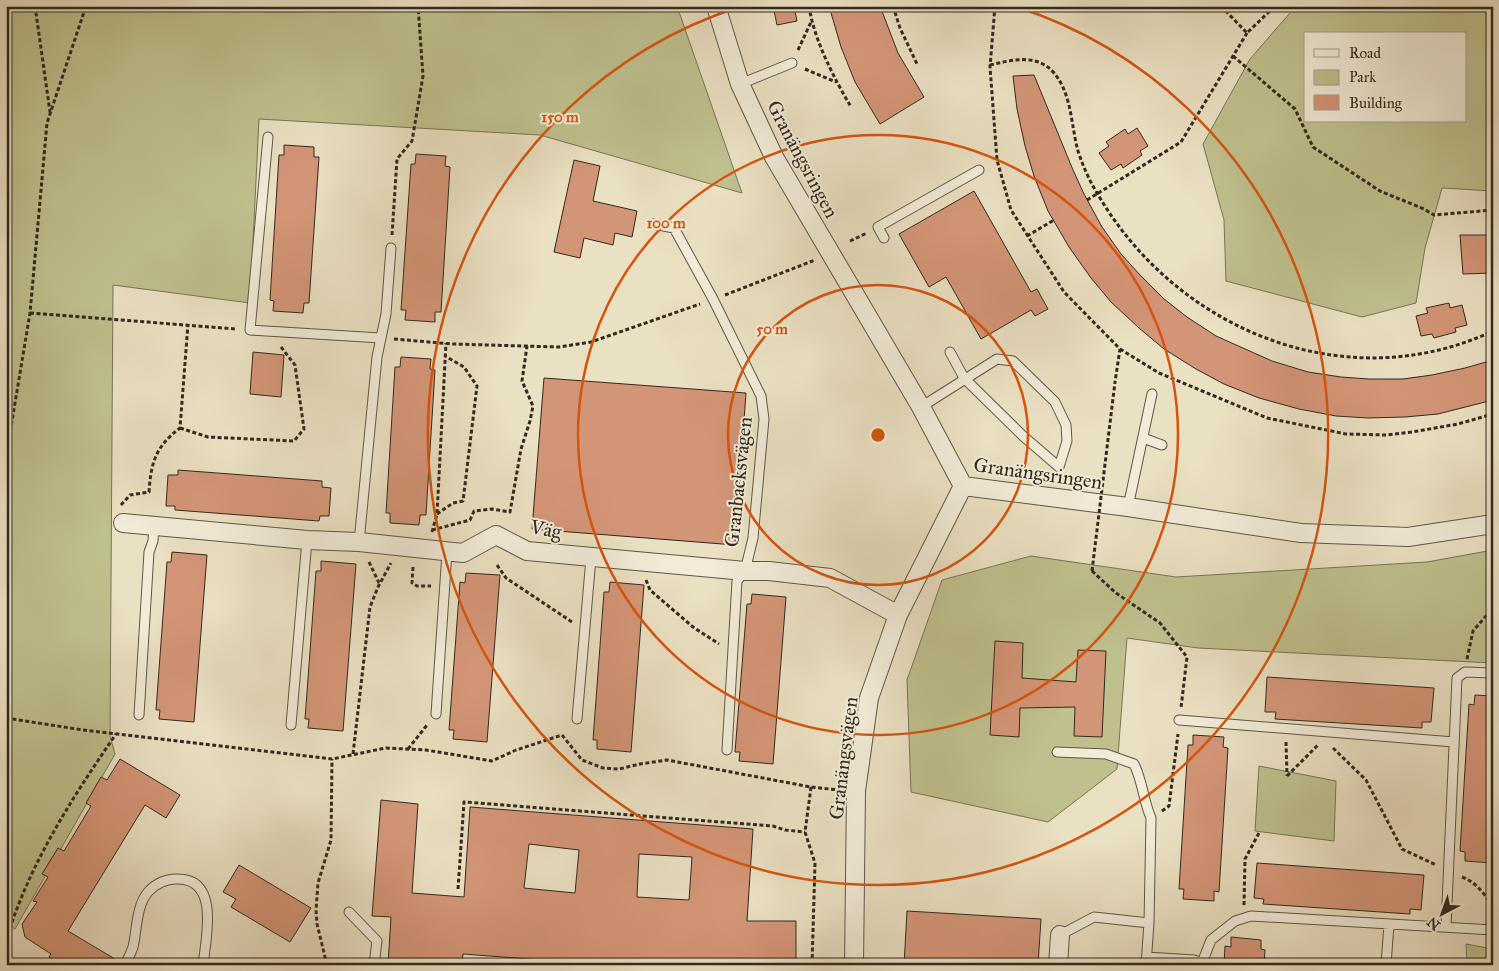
<svg xmlns="http://www.w3.org/2000/svg" width="1499" height="971" viewBox="0 0 1499 971" font-family="'IM FELL Great Primer',serif">
  <rect width="100%" height="100%" fill="#eae0c2"/>
  <filter id="stains"><feTurbulence type="fractalNoise" baseFrequency=".004" numOctaves="4"/><feColorMatrix values="0 0 0 0 .2 0 0 0 0 .09 0 0 0 0 .02 0 0 0 .5 -.17"/></filter>
  <radialGradient id="worn" r=".72"><stop offset=".6" stop-color="#630" stop-opacity="0"/><stop offset="1" stop-color="#630" stop-opacity=".3"/></radialGradient>
  <path fill="#bfc08e" stroke="#787456" fill-rule="evenodd" d="M6 6H677L742 193 540 135 259 119 250 303 113 285 110 736 115 754 15 929 6 923Z
    M1296 6H1493V191L1442 188 1425 248 1416 303 1362 317 1226 281 1224 220 1203 144 1250 59ZM1305 34H1465V121H1305Z
    M1493 550V663L1198 648 1127 638 1117 769 1048 822 911 792 907 680 942 580 1031 556 1176 577 1427 562Z
    M1259 766 1336 781 1334 841 1255 831Z
    M1466 944 1493 949V965H1467Z"/>
  <path fill="#d39577" stroke="#32291e" fill-rule="evenodd" d="M773 6H794L797 21 777 25Z
    M829 6H880L898 53 924 97 880 124 855 82 841 47Z
    M1034 75 1073 170 1084 194 1102 227 1121 254 1140 275 1164 299 1187 317 1216 336 1272 361 1308 372 1341 377 1369 379H1403L1432 375 1465 368 1493 360V400L1438 414 1405 417 1368 418 1336 416 1299 409 1259 398 1224 384 1196 369 1164 349 1139 328 1111 302 1091 278 1069 247 1048 211 1034 176 1025 146 1017 109 1013 76Z
    M1137 128 1148 146 1140 151 1142 155 1123 168 1121 164 1111 170 1099 153 1109 146 1106 142 1125 129 1128 134Z
    M284 145 314 147V157H319L309 303H304L303 313 273 311 274 301 270 300 279 155H284Z
    M416 154 446 156 445 166 450 167 441 312H435V322L405 320 406 310H401L411 164H415Z
    M574 160 600 166 593 201 637 211 632 237 615 233 613 245 584 238 580 258 554 252Z
    M974 191 1031 292 1037 289 1048 309 1035 316 1031 310 981 339 946 277 929 287 899 234Z
    M1460 235H1493V273L1463 274Z
    M1449 303 1450 308 1462 305 1467 325 1455 328 1456 332 1434 338 1432 334 1421 336 1416 316 1428 313 1426 308Z
    M253 352 284 355 281 397 250 394Z
    M401 357 431 359 430 369 435 370 426 515H420L419 525 390 523V513H386L395 367H400Z
    M544 378 746 393 735 545 532 529Z
    M178 470 322 481V487L331 488 329 516H320L319 521 175 510V506H166L168 475H178Z
    M172 552 207 555 194 722 159 719 160 710H156L167 562H171Z
    M321 561 356 564 343 731 308 728 309 719H305L316 571H321Z
    M466 573 500 575 487 742 453 739 454 730H449L460 582 465 583Z
    M610 582 644 585 631 752 597 749V740H593L604 592H609Z
    M752 594 786 597 773 764 739 761 740 752H735L747 604H751Z
    M995 641 1023 643 1022 678 1076 682 1078 650 1106 651 1102 737 1074 736 1075 707 1020 708 1019 737 990 735Z
    M1267 677 1434 688 1431 722H1422V728L1275 719 1276 712H1265Z
    M1475 695 1493 696V863L1465 861V852L1460 851 1469 704 1474 705Z
    M1193 735 1224 737 1223 747 1228 748 1219 892 1214 891V901L1183 899 1184 889H1179L1188 745H1193Z
    M120 759 180 795 166 818 145 805 68 931 120 962 119 965H61L49 957 51 954 25 937 22 924 37 902 33 901 48 877 42 874 58 848 64 851 91 806 86 803 101 777 107 780Z
    M381 800 418 804 412 893 464 897 470 807 753 829 747 921H796V965H609L463 954 462 965H388L391 917 372 916ZM529 844 579 850 575 893 524 888ZM639 854 692 857 689 900 637 897Z
    M1257 863 1424 875 1421 910 1410 909V914L1263 904 1264 899 1254 898Z
    M239 865 311 908 290 942 231 907 236 899 223 892Z
    M907 911 1041 919 1038 965H904Z
    M1231 937 1261 940V949L1265 950 1264 965H1224L1225 946 1231 947Z"/>
  <g fill="none" stroke-linecap="round" stroke-linejoin="round">
    <g stroke="#605747" stroke-width="11">
      <path id="service" d="M740 84 792 63
        M268 137 250 330 381 338
        M653 224 674 228 713 299 761 396 764 419 753 538 745 571 737 581 727 750
        M884 238 878 227 979 170
        M921 407 997 359 1013 361 1055 402 1066 425 1067 441 1059 467 1023 436 964 378 950 352
        M1143 438 1162 445
        M1128 507 1152 394
        M359 542 377 357 386 314 391 248
        M436 714 447 552
        M139 715 149 552 153 541 154 527
        M577 719 591 558
        M1179 720 1454 742
        M291 725 307 540
        M1057 752 1106 754 1134 764C1143 782 1143 800 1151 818L1149 923 1146 965
        M349 912 377 941 374 965
        M1446 927 1457 678 1465 672 1493 673
        M1060 935 1094 917 1149 923
        M1147 957 1194 960 1202 963 1211 940 1235 921 1251 916 1493 930
        M125 965C128 959 131 953 133 947 137 931 136 906 148 892 155 884 167 878 178 879 220 879 206 938 203 965
        M1386 965 1389 924"/>
    </g>
    <g stroke="#605747" stroke-width="20">
      <path id="minor" d="M716 6 740 84 774 157 921 407 963 486
        M963 486 1128 507 1301 533 1408 537 1493 524
        M123 523 307 540 359 542 463 553 496 535 527 551 745 571H769L830 578 898 615
        M854 965 856 791 869 698 898 615 963 486
        M1058 965 1060 935"/>
    </g>
    <path stroke="#32291e" stroke-width="3" stroke-dasharray="4 2.5" stroke-linecap="butt" d="M35 6 50 112
      M809 6C814 40 834 78 851 107
      M893 6 900 28 917 64
      M995 6 990 67 997 160 1011 210 1064 292 1120 349 1115 382
      M1221 6 1247 33 1275 6
      M798 50 811 22
      M1233 56 1295 109 1313 147 1380 191 1424 209 1434 215 1493 210
      M990 65C1012 60 1037 53 1054 73 1072 94 1071 126 1078 151 1083 166 1089 180 1097 193 1176 330 1345 400 1493 331
      M805 69 836 82
      M1087 200 1181 142 1247 33
      M392 235 397 159 412 141 423 76 418 6
      M1027 236 1054 220
      M850 241 867 233
      M725 295 815 260
      M30 313 236 329
      M394 339 452 344 559 347 591 342 700 304
      M1120 349 1159 373 1267 418 1346 434 1387 435 1412 432 1458 424 1493 414
      M180 428 208 437 294 441 304 429 295 365 281 347
      M6 457 30 313 47 123 86 6
      M121 505 130 495 149 492C151 463 155 447 180 428L188 324
      M437 514 453 503 463 501 477 386 464 367 445 356
      M432 530 470 520 474 511 492 509 510 512 521 449 530 421 533 406 522 381 527 346
      M432 532 437 514 446 343
      M369 562 379 583
      M497 565 506 578 572 622
      M413 567 412 583 417 586H431
      M1092 571 1116 593 1160 623 1187 657 1181 708
      M646 580 650 590 693 627 719 644
      M1467 659 1473 631 1493 608
      M6 718 83 730 332 759 386 748 426 750 492 761 516 750 562 735 582 760 603 768 619 769 640 764 667 760 811 787 839 790
      M1286 742 1287 776
      M1333 748 1366 780 1402 849 1436 865
      M408 749 427 725
      M353 754 370 607 378 587 391 563
      M1287 776 1318 745
      M811 787 805 832 815 863 812 965
      M1162 811 1169 806 1178 734
      M1462 877C1476 882 1486 895 1493 908
      M458 889 464 802 773 826 785 830 805 832
      M1244 905 1245 859 1260 831
      M6 941C28 866 72 798 116 734
      M6 957 13 965
      M327 965 317 924 316 910 318 883 331 840 332 759"/>
    <use href="#service" stroke="#f1ebd7" stroke-width="9"/>
    <use href="#minor" stroke="#f1ebd7" stroke-width="18"/>
    <path stroke="#32291e" stroke-width="3" stroke-dasharray="4 2.5" stroke-linecap="butt" d="M1092 571 1115 382"/>
  </g>
  <g fill="none" stroke="#d6540e" stroke-width="2.5">
    <circle cx="878" cy="435" r="150"/>
    <circle cx="878" cy="435" r="300"/>
    <path d="M1017 7A450 450 0 1 1 739 7"/>
  </g>
  <g text-anchor="middle" dominant-baseline="central" stroke-width="4" stroke-linejoin="round" paint-order="stroke">
    <g font-size="20" fill="#32291e" stroke="#f1ebd7">
      <text transform="translate(803 159) rotate(62)">Granängsringen</text>
      <text transform="translate(1038 473) rotate(8)">Granängsringen</text>
      <text transform="translate(738 482) rotate(-84)">Granbacksvägen</text>
      <text transform="translate(546 529) rotate(11)">Väg</text>
      <text transform="translate(843 758) rotate(-83)">Granängsvägen</text>
    </g>
  </g>
  <circle cx="878" cy="435" r="8" fill="#d6540e" stroke="#f1ebd7" stroke-width="2.5"/>
  <g font-size="15" text-anchor="middle" font-weight="bold" fill="#d6540e" stroke="#f1ebd7" stroke-width="4" stroke-linejoin="round" paint-order="stroke">
    <text x="560" y="122">150 m</text>
    <text x="666" y="228">100 m</text>
    <text x="772" y="334">50 m</text>
  </g>
  <rect width="1499" height="971" fill="none" stroke="#eae0c2" stroke-width="25"/>
  <rect x="8" y="8" width="1484" height="956" fill="none" stroke="#32291e" stroke-width="2.5"/>
  <rect x="12" y="12" width="1474" height="946" fill="none" stroke="#32291e"/>
  <rect x="1304" y="32" width="162" height="90" fill="#f1ebd7" stroke="#a59d8d"/>
  <rect x="1314" y="49" width="25" height="8" fill="#f1ebd7" stroke="#a59d8d"/>
  <text x="1349" y="58" font-size="15" fill="#32291e">Road</text>
  <rect x="1314" y="70" width="25" height="15" fill="#bfc08e" stroke="#a59d8d"/>
  <text x="1349" y="82" font-size="15" fill="#32291e">Park</text>
  <rect x="1314" y="95" width="25" height="15" fill="#d39577" stroke="#a59d8d"/>
  <text x="1349" y="108" font-size="15" fill="#32291e">Building</text>
  <g transform="translate(1442 914) rotate(221)" stroke="#f1ebd7" stroke-width="4" paint-order="stroke">
  <path d="M0-4L9 19L0 12L-9 19Z" fill="#32291e"/>
  <text y="-8" font-size="14" font-weight="bold" text-anchor="middle" fill="#32291e">N</text>
  </g>
  <rect width="100%" height="100%" filter="url(#stains)"/>
  <rect width="100%" height="100%" fill="url(#worn)"/>
</svg>
